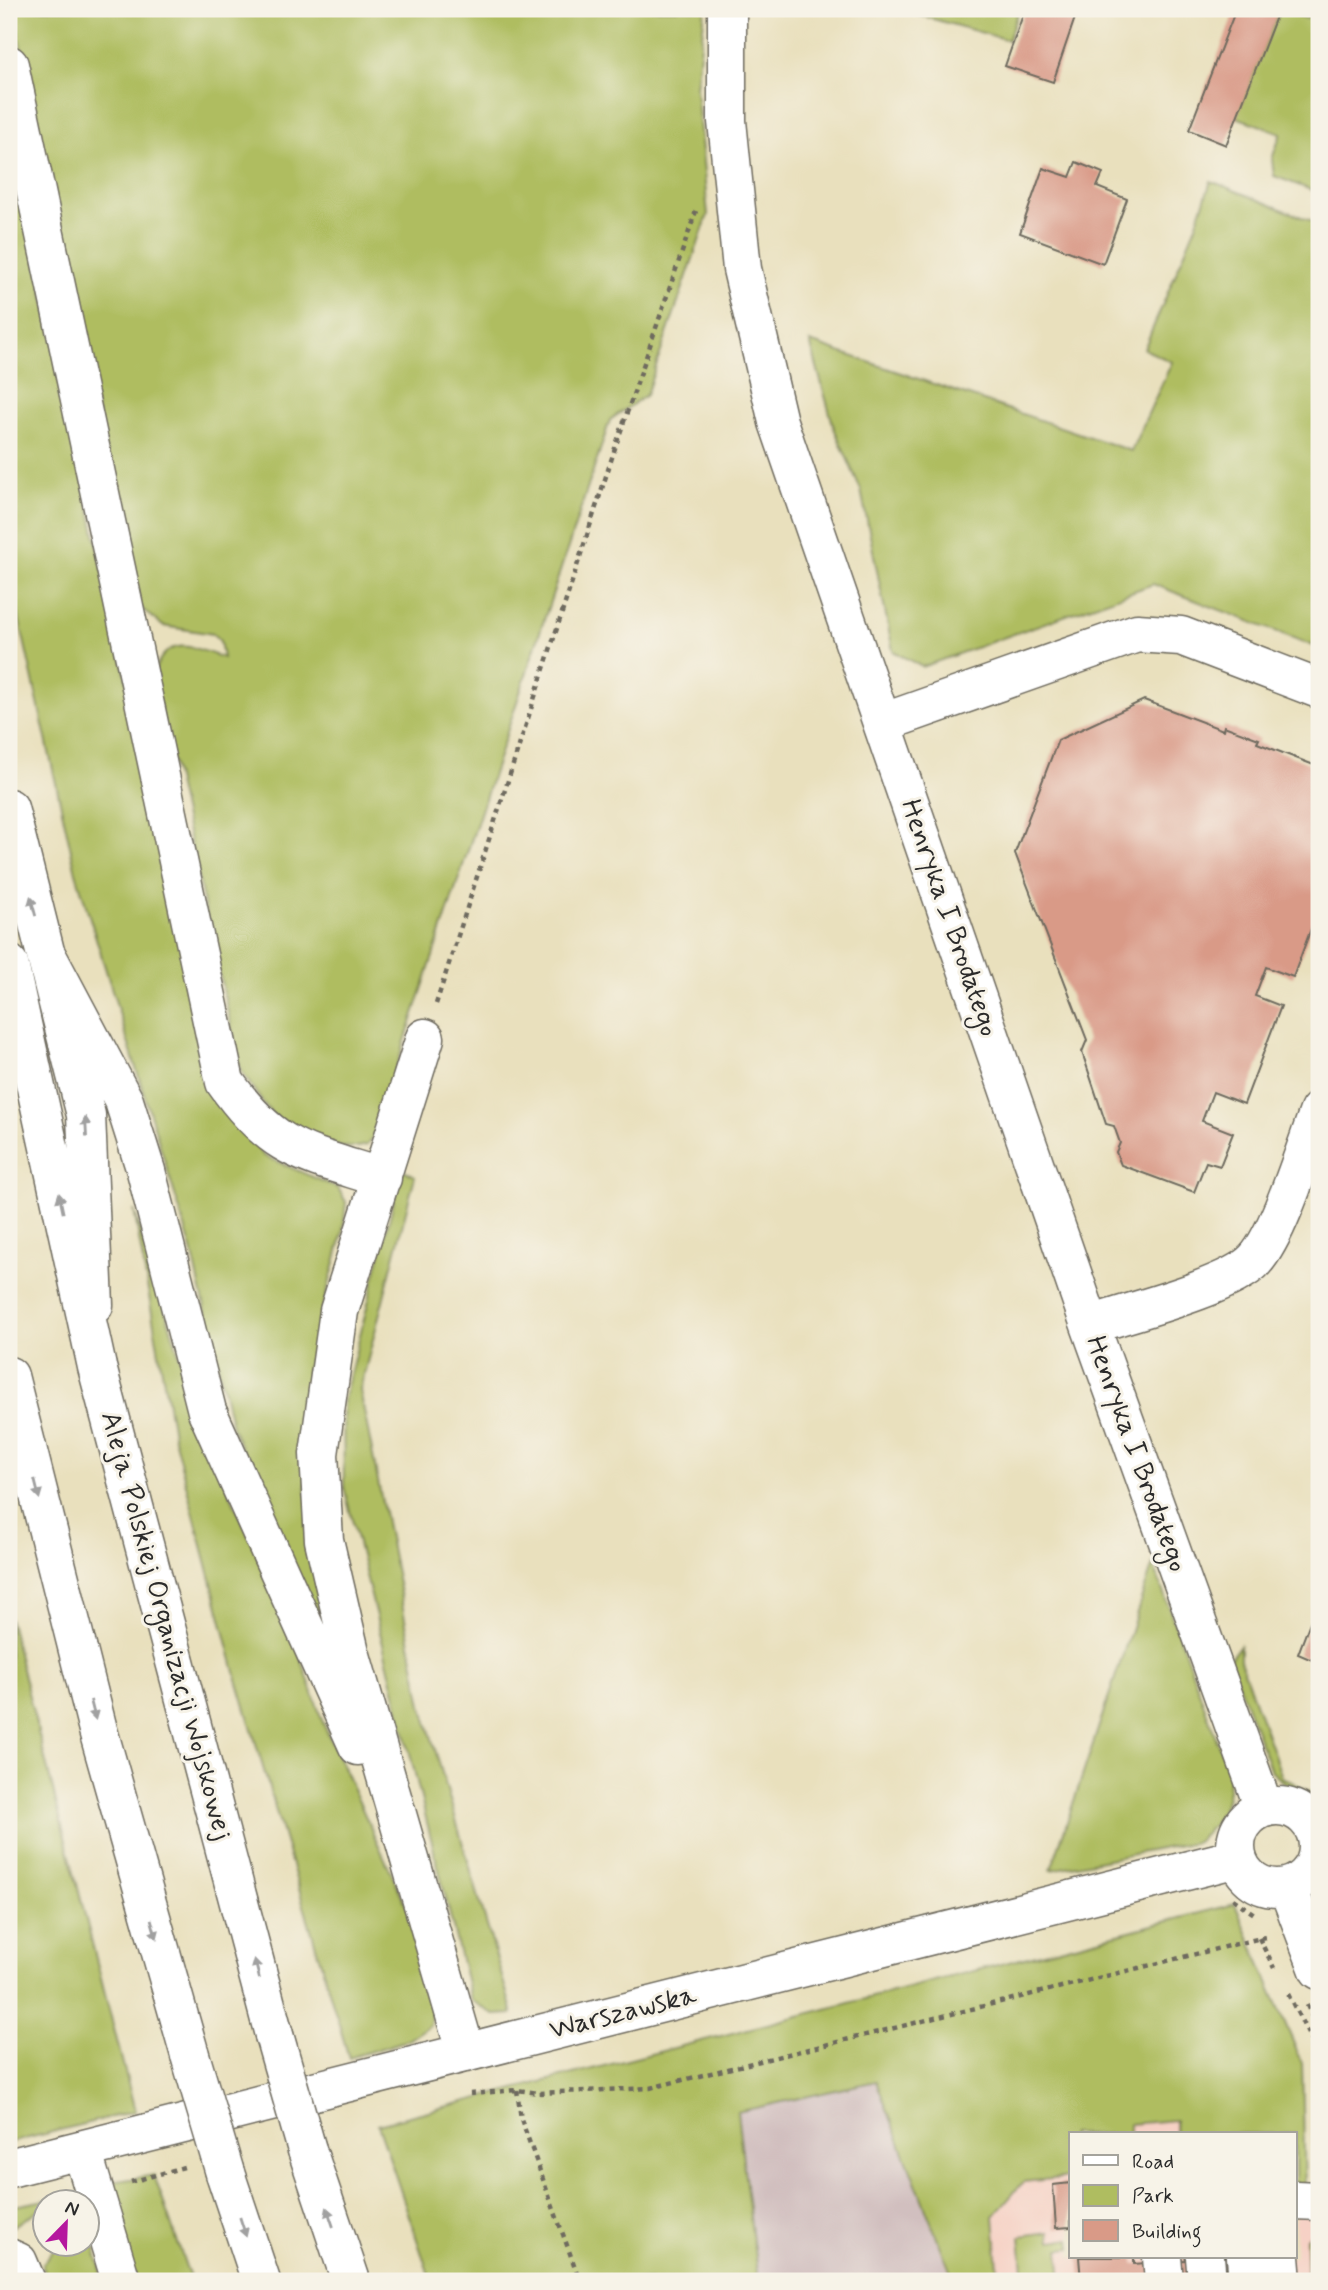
<svg xmlns="http://www.w3.org/2000/svg" width="1328" height="2290" viewBox="0 0 1328 2290" font-family="Mynerve,sans-serif">
  <rect width="100%" height="100%" fill="#f7f3e8"/>
  <filter id="ink" filterUnits="userSpaceOnUse"><feTurbulence type="fractalNoise" baseFrequency=".0143" numOctaves="2"/><feDisplacementMap in="SourceGraphic" scale="14" xChannelSelector="R" yChannelSelector="G"/><feConvolveMatrix kernelMatrix="1 2 1 2 8 2 1 2 1" color-interpolation-filters="sRGB"/></filter>
  <filter id="wash" filterUnits="userSpaceOnUse"><feTurbulence type="fractalNoise" baseFrequency=".00686" numOctaves="4" result="noise"/><feDisplacementMap in="SourceGraphic" scale="28" xChannelSelector="R" yChannelSelector="G"/><feGaussianBlur stdDeviation="1.57" result="paint"/><feColorMatrix in="noise" values="0 0 0 0 0 0 0 0 0 0 0 0 0 0 0 0 0 1.4 0 .05"/><feComposite in="paint" operator="in"/></filter>
  <g filter="url(#wash)">
    <rect width="100%" height="100%" fill="#e9e0bd"/>
    <path fill="#f6d1c5" d="M1124 2102 1233 2134H1127Z
      M1071 2155V2257H1295V2187L1305 2188 1317 2281H952L930 2222 1013 2195 1017 2159Z"/>
    <path fill="#d1bfbf" d="M877 2081 952 2281H758L737 2112Z"/>
    <path fill="#afbd60" stroke="#6d7446" stroke-width="2" d="M13 9H705L696 88 708 215 646 395 610 420 374 1135 367 1145C341 1153 296 1137 277 1119 263 1106 252 1086 241 1071L153 675C166 634 191 646 223 658L220 641 213 634 163 626 138 606Z
      M897 9H1019L1008 40Z
      M1279 9 1307 19 1312 9H1319V193L1274 176 1272 159 1281 133 1236 117Z
      M9 132 217 1102 264 1156 338 1188 346 1202 343 1232 307 1368 306 1490 346 1686 232 1427 192 1250 76 873 9 573Z
      M1211 181 1319 224V648L1153 584 922 667 893 651 861 490 834 428 810 342 1131 451 1172 362 1144 349 1195 228Z
      M402 1169 415 1176 360 1390 422 1705 513 2014 494 2015 471 2000 344 1487 343 1402Z
      M134 1210 203 1431 299 1652 323 1723 411 1916 434 2001 430 2025 408 2040 349 2058 236 1676 173 1434Z
      M1153 1564 1229 1774C1230 1804 1218 1823 1196 1842L1051 1870Z
      M9 1618 135 2111 9 2143Z
      M1240 1645V1660L1282 1777 1319 1796V1803L1289 1787 1271 1771 1229 1660Z
      M1235 1904 1302 2063 1305 2188 1295 2187V2134H1175V2120L1129 2124V2134H1071V2177L1023 2182 994 2216 999 2281H954L876 2081 737 2112 758 2281H431L378 2124Z
      M154 2175 191 2281H137L125 2253 112 2182Z
      M60 2197 46 2202 45 2206 9 2229V2207Z
      M88 2224 104 2281H48L42 2265 57 2245 88 2244Z
      M1319 2227V2281H1307L1306 2238Z
      M1050 2232 1051 2241 1070 2239 1071 2248 1059 2249 1062 2281H1024L1020 2236Z"/>
    <g id="blocks">
      <path fill="#d99a87" d="M1025 9H1078L1053 82 1005 66Z
        M1236 9H1279L1226 145 1189 130Z
        M1076 162 1103 173 1097 187 1127 199 1103 264 1020 233 1043 168 1070 177Z
        M1144 700 1223 730 1224 726 1259 739 1257 743 1319 767V907L1293 977 1266 967 1255 996 1281 1006 1244 1104 1213 1092 1202 1121 1233 1133 1220 1166 1206 1162 1194 1192 1121 1165 1116 1152 1120 1143 1114 1126 1106 1124 1082 1052 1087 1040 1015 853 1058 740Z
        M1312 1617 1319 1619V1663L1298 1654Z
        M1071 2183V2227L1056 2228 1053 2185Z
        M1079 2257H1134V2264L1225 2257H1287L1289 2281H1081Z"/>
    </g>
  </g>
  <g filter="url(#ink)">
    <use href="#blocks" fill-opacity="0" stroke="#6e6a5e" stroke-width="2"/>
    <g fill="none" stroke-linecap="round" stroke-linejoin="round">
      <g stroke="#6e6a5e" stroke-width="41">
        <path id="minor" d="M727 9V121L742 269 778 422 1090 1325 1264 1808
          M9 65 225 1082C274 1152 305 1153 382 1178
          M882 723 1137 633 1181 636 1319 689
          M9 808 86 1115 94 1305
          M47 956 124 1101 146 1171 207 1411 358 1746
          M425 1038 339 1311 319 1454 324 1540 350 1652 466 2053
          M1090 1325C1129 1312 1230 1287 1255 1260 1279 1234 1305 1148 1319 1111
          M1236 1847a41 41 0 1 1 82 0a41 41 0 1 1-82 0Z
          M1288 1888 1319 1970
          M82 2150 121 2281
          M9 2168 1237 1858
          M1295 2200 1319 2201
          M1162 2257 1164 2281
          M1205 2257 1207 2281
          M1246 2257 1248 2281
          M1280 2257 1282 2281
          M9 2258 18 2262 26 2281"/>
      </g>
      <g stroke="#6e6a5e" stroke-width="41">
        <path id="highway" d="M9 964 97 1367 274 2035
          M9 1376 98 1730 190 2055
          M307 2150 351 2281
          M225 2173 261 2281"/>
      </g>
      <path stroke="#6e6a5e" stroke-width="4.5" stroke-dasharray="5 5" stroke-linecap="butt" d="M436 1004 617 442 696 211
        M1233 1899 1257 1916
        M1259 1938 1274 1968
        M1288 1994 1319 2056
        M1307 2005 1319 2033
        M517 2090 521 2119 580 2281
        M470 2094 517 2090 539 2093 650 2088 1265 1937
        M131 2182 184 2167"/>
      <use href="#minor" stroke="#fff" stroke-width="38"/>
      <use href="#highway" stroke="#fff" stroke-width="38"/>
      <g stroke="#6e6a5e" stroke-width="41" stroke-linecap="butt">
        <path id="highway-bridge" d="M274 2035 307 2150
          M190 2055 225 2173"/>
      </g>
      <use href="#highway-bridge" stroke="#fff" stroke-width="38"/>
    </g>
    <defs><path id="oneway-solid" d="M-6-.8H1V-3.2L6.5 0L1 3.2V.8H-6Z" transform="scale(1.75)"/></defs>
    <g fill="#a0a0a0">
      <use href="#oneway-solid" transform="translate(33 906) rotate(-105)"/>
      <use href="#oneway-solid" transform="translate(86 1127) rotate(-93)"/>
      <use href="#oneway-solid" transform="translate(61 1203) rotate(-102)"/>
      <use href="#oneway-solid" transform="translate(37 1489) rotate(76)"/>
      <use href="#oneway-solid" transform="translate(93 1710) rotate(76)"/>
      <use href="#oneway-solid" transform="translate(154 1929) rotate(74)"/>
      <use href="#oneway-solid" transform="translate(257 1969) rotate(-104)"/>
      <use href="#oneway-solid" transform="translate(330 2217) rotate(-109)"/>
      <use href="#oneway-solid" transform="translate(243 2227) rotate(72)"/>
    </g>
  </g>
  <g text-anchor="middle" dominant-baseline="central" stroke-width="6" stroke-linejoin="round" paint-order="stroke">
    <g font-size="28" fill="#2b2b2b" stroke="#f7f3e8">
      <text transform="translate(949 918) rotate(71)">Henryka I Brodatego</text>
      <text transform="translate(1136 1454) rotate(70)">Henryka I Brodatego</text>
      <text transform="translate(166 1626) rotate(75)">Aleja Polskiej Organizacji Wojskowej</text>
      <text transform="translate(623 2013) rotate(-14)">Warszawska</text>
    </g>
  </g>
  <rect width="1328" height="2290" fill="none" stroke="#f7f3e8" stroke-width="35"/>
  <rect x="1069" y="2132" width="228" height="126" fill="#f7f3e8" stroke="#a5a39c" stroke-width="2"/>
  <rect x="1083" y="2155" width="35" height="10" fill="#ffffff" stroke="#a5a39c" stroke-width="2"/>
  <text x="1132" y="2168" font-size="21" fill="#2b2b2b">Road</text>
  <rect x="1083" y="2185" width="35" height="21" fill="#afbd60" stroke="#a5a39c" stroke-width="2"/>
  <text x="1132" y="2202" font-size="21" fill="#2b2b2b">Park</text>
  <rect x="1083" y="2220" width="35" height="21" fill="#d99a87" stroke="#a5a39c" stroke-width="2"/>
  <text x="1132" y="2238" font-size="21" fill="#2b2b2b">Building</text>
  <g transform="translate(66 2223) rotate(23)"><circle r="33" fill="#f7f3e8" stroke="#a5a39c" stroke-width="2"/>
  <path d="M0-5L12 26L0 18L-12 26Z" fill="#b5179e"/>
  <text y="-10" font-size="19" font-weight="bold" text-anchor="middle" fill="#2b2b2b">N</text>
  </g>
</svg>
